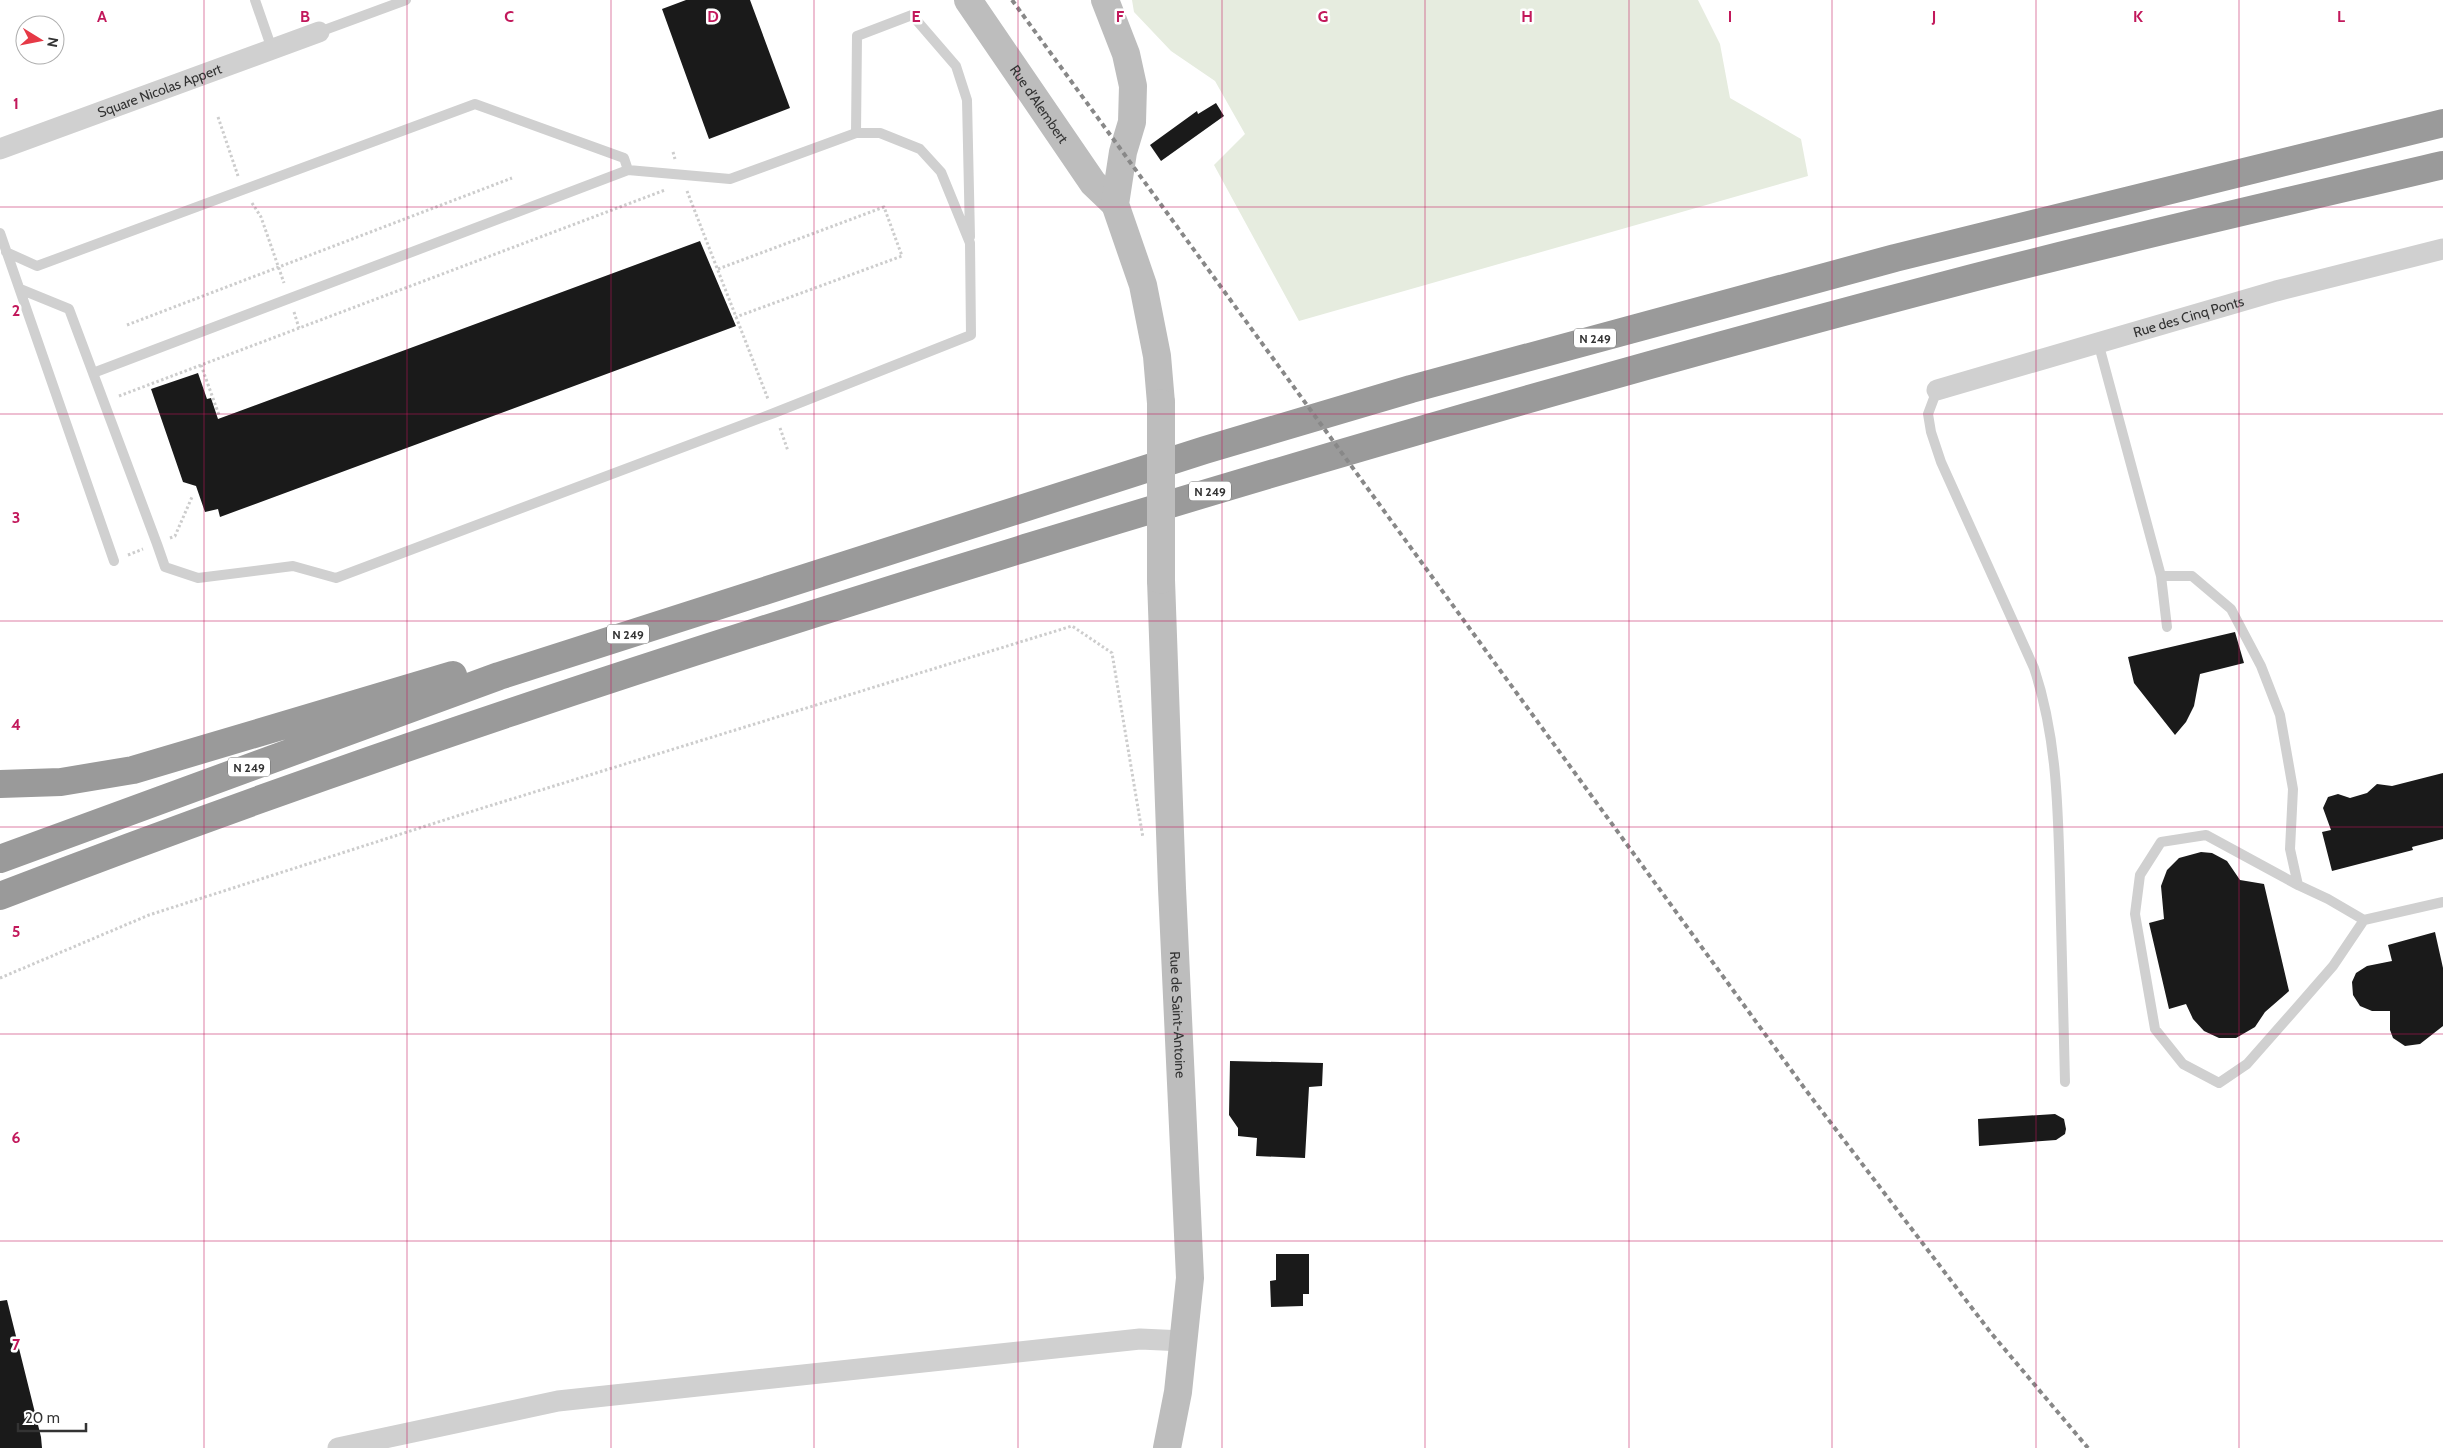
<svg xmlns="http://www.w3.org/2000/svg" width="2443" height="1448" viewBox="0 0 2443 1448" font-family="Cabin,sans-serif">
  <rect width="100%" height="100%" fill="#fff"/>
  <path fill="#e6ecdf" d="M1132 0H1698L1720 44 1730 98 1801 139 1808 176 1299 321 1214 165 1245 134 1215 81 1171 51 1134 12Z"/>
  <path fill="#1a1a1a" d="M686 0H750L790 108 709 139 662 9Z
    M1216 103 1224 116 1161 161 1150 145 1197 111 1198 114Z
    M700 241 736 326 220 517 218 509 205 512 196 486 183 482 151 389 198 373 207 399 211 398 218 419Z
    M2235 632 2244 663 2200 674 2194 706 2186 722 2175 735 2134 683 2128 657Z
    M2443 773V839L2412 847 2413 850 2332 871 2322 832 2331 830 2323 808 2328 797 2338 794 2350 798 2367 793 2377 784 2392 786Z
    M2201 852 2212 853 2227 861 2240 880 2264 884 2289 991 2265 1012 2255 1027 2236 1038H2219L2204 1031 2193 1019 2186 1004 2169 1009 2149 923 2164 919 2161 886 2167 870 2179 858Z
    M2435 932 2443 968V1026L2420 1044 2405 1046 2393 1038 2390 1030V1011H2372L2360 1006 2353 995 2352 982 2356 973 2367 966 2392 961 2388 945Z
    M1230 1061 1323 1063 1322 1086 1309 1087 1305 1158 1256 1156 1257 1138 1238 1136V1128L1229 1115Z
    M2055 1114 2064 1119 2066 1129 2065 1134 2056 1140 1979 1146 1978 1119Z
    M1276 1254H1309V1294H1303V1306L1271 1307 1270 1281 1276 1280Z
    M7 1300 41 1437 42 1448H0V1301Z"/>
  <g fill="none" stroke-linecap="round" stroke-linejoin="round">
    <path stroke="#cdcdcd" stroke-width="3" stroke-dasharray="2.5 2.5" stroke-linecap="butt" d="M218 117 238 176
      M673 152 675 159
      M687 191 768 399
      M252 203 261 217 284 283
      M718 269 884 207 902 256 736 317
      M294 312 299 328
      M127 325 512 178
      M201 365 219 415
      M119 396 665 190
      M780 428 788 451
      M170 538 175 536 192 497
      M128 555 143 549
      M0 978 149 915 460 815 1072 626 1112 653 1143 838"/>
    <path stroke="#d0d0d0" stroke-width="10" d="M255 0 272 49
      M319 32 406 0
      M856 133 857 36 912 15 956 66 967 100 970 237
      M0 233 114 561
      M6 252 37 266 475 104 624 158 628 170
      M20 289 69 309 157 544 165 567 198 578 293 566 336 578 774 413 971 335 970 243 941 172 920 149 880 133H856L730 179 628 170 93 373
      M2098 342 2161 576
      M1937 390 1928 414 1931 432 1941 462 2034 668C2057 737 2058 808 2060 881 2062 948 2063 1015 2065 1082
      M2167 627 2161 576H2192L2231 609 2261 666 2280 715 2293 789 2290 849 2298 885 2328 899 2364 920
      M2298 885 2206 835 2161 842 2140 875 2135 914 2155 1029 2183 1064 2219 1083 2247 1064 2299 1005 2333 966 2364 920 2443 902"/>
    <g stroke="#d0d0d0" stroke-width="21">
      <path id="s1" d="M0 149 319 32"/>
      <path id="s2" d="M1937 390 2276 291 2443 249"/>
      <path d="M338 1448 558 1401 1140 1339 1184 1341"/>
    </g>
    <g stroke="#bdbdbd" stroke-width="28">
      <path id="s3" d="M968 0 1093 183 1115 204"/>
      <path d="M1105 0 1126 54 1133 86 1132 122 1123 152 1115 204 1143 285 1157 356 1161 403"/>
      <path id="s4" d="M1161 580 1172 888 1190 1278 1178 1392 1167 1448"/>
    </g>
    <path stroke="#9a9a9a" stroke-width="28" d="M0 784 61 782 133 770 453 675
      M0 859 499 676 1205 450 1411 389 1895 258 2443 123
      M0 896C339 765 685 652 1032 546 1339 452 1647 363 1957 282 2118 240 2281 203 2443 165"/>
    <path stroke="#888" stroke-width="4" stroke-dasharray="5 4" stroke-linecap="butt" d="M1012 0 1805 1089 1991 1333 2088 1448"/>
    <path stroke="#bdbdbd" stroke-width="28" d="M1161 403V580"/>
  </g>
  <path fill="none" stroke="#c2185b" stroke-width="1" stroke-opacity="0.55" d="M204 0V1448M407 0V1448M611 0V1448M814 0V1448M1018 0V1448M1222 0V1448M1425 0V1448M1629 0V1448M1832 0V1448M2036 0V1448M2239 0V1448M0 207H2443M0 414H2443M0 621H2443M0 827H2443M0 1034H2443M0 1241H2443"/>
  <g text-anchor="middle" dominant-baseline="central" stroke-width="5" stroke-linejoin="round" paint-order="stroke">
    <g fill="#fff" stroke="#707070" stroke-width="1">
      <rect x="1574" y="328.5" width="42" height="19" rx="4"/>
      <rect x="1189" y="481.5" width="42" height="19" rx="4"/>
      <rect x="607" y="624.5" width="42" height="19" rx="4"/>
      <rect x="228" y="757.5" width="42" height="19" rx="4"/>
    </g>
    <g font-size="12" font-weight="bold" fill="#333">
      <text x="1595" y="338">N 249</text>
      <text x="1210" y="491">N 249</text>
      <text x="628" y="634">N 249</text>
      <text x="249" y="767">N 249</text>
    </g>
    <g font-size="14" fill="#333" stroke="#fff">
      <text stroke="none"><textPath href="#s1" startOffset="170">Square Nicolas Appert</textPath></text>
      <text stroke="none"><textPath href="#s3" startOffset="126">Rue d’Alembert</textPath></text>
      <text stroke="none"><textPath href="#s2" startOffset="262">Rue des Cinq Ponts</textPath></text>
      <text stroke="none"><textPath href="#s4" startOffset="435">Rue de Saint-Antoine</textPath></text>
    </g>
  </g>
  <g font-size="16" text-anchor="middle" font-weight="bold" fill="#c2185b" stroke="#fff" stroke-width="5" stroke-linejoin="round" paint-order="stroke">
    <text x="102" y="22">A</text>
    <text x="305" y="22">B</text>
    <text x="509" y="22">C</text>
    <text x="713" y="22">D</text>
    <text x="916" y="22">E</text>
    <text x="1120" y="22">F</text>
    <text x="1323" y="22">G</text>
    <text x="1527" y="22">H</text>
    <text x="1730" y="22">I</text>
    <text x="1934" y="22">J</text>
    <text x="2138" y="22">K</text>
    <text x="2341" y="22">L</text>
    <text x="16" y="109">1</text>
    <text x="16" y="316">2</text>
    <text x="16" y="523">3</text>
    <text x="16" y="730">4</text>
    <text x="16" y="937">5</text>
    <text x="16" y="1143">6</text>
    <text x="16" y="1350">7</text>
  </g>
  <g transform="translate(40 40) rotate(100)"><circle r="24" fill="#ffffff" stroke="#adadad"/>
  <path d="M0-4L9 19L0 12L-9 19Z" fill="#e63946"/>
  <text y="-8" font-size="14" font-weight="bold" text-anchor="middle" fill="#333333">N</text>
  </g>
  <path d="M18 1423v8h68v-8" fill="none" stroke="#333333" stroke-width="2.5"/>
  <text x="25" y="1423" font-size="15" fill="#333333" stroke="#ffffff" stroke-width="4" paint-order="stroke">20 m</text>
</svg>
